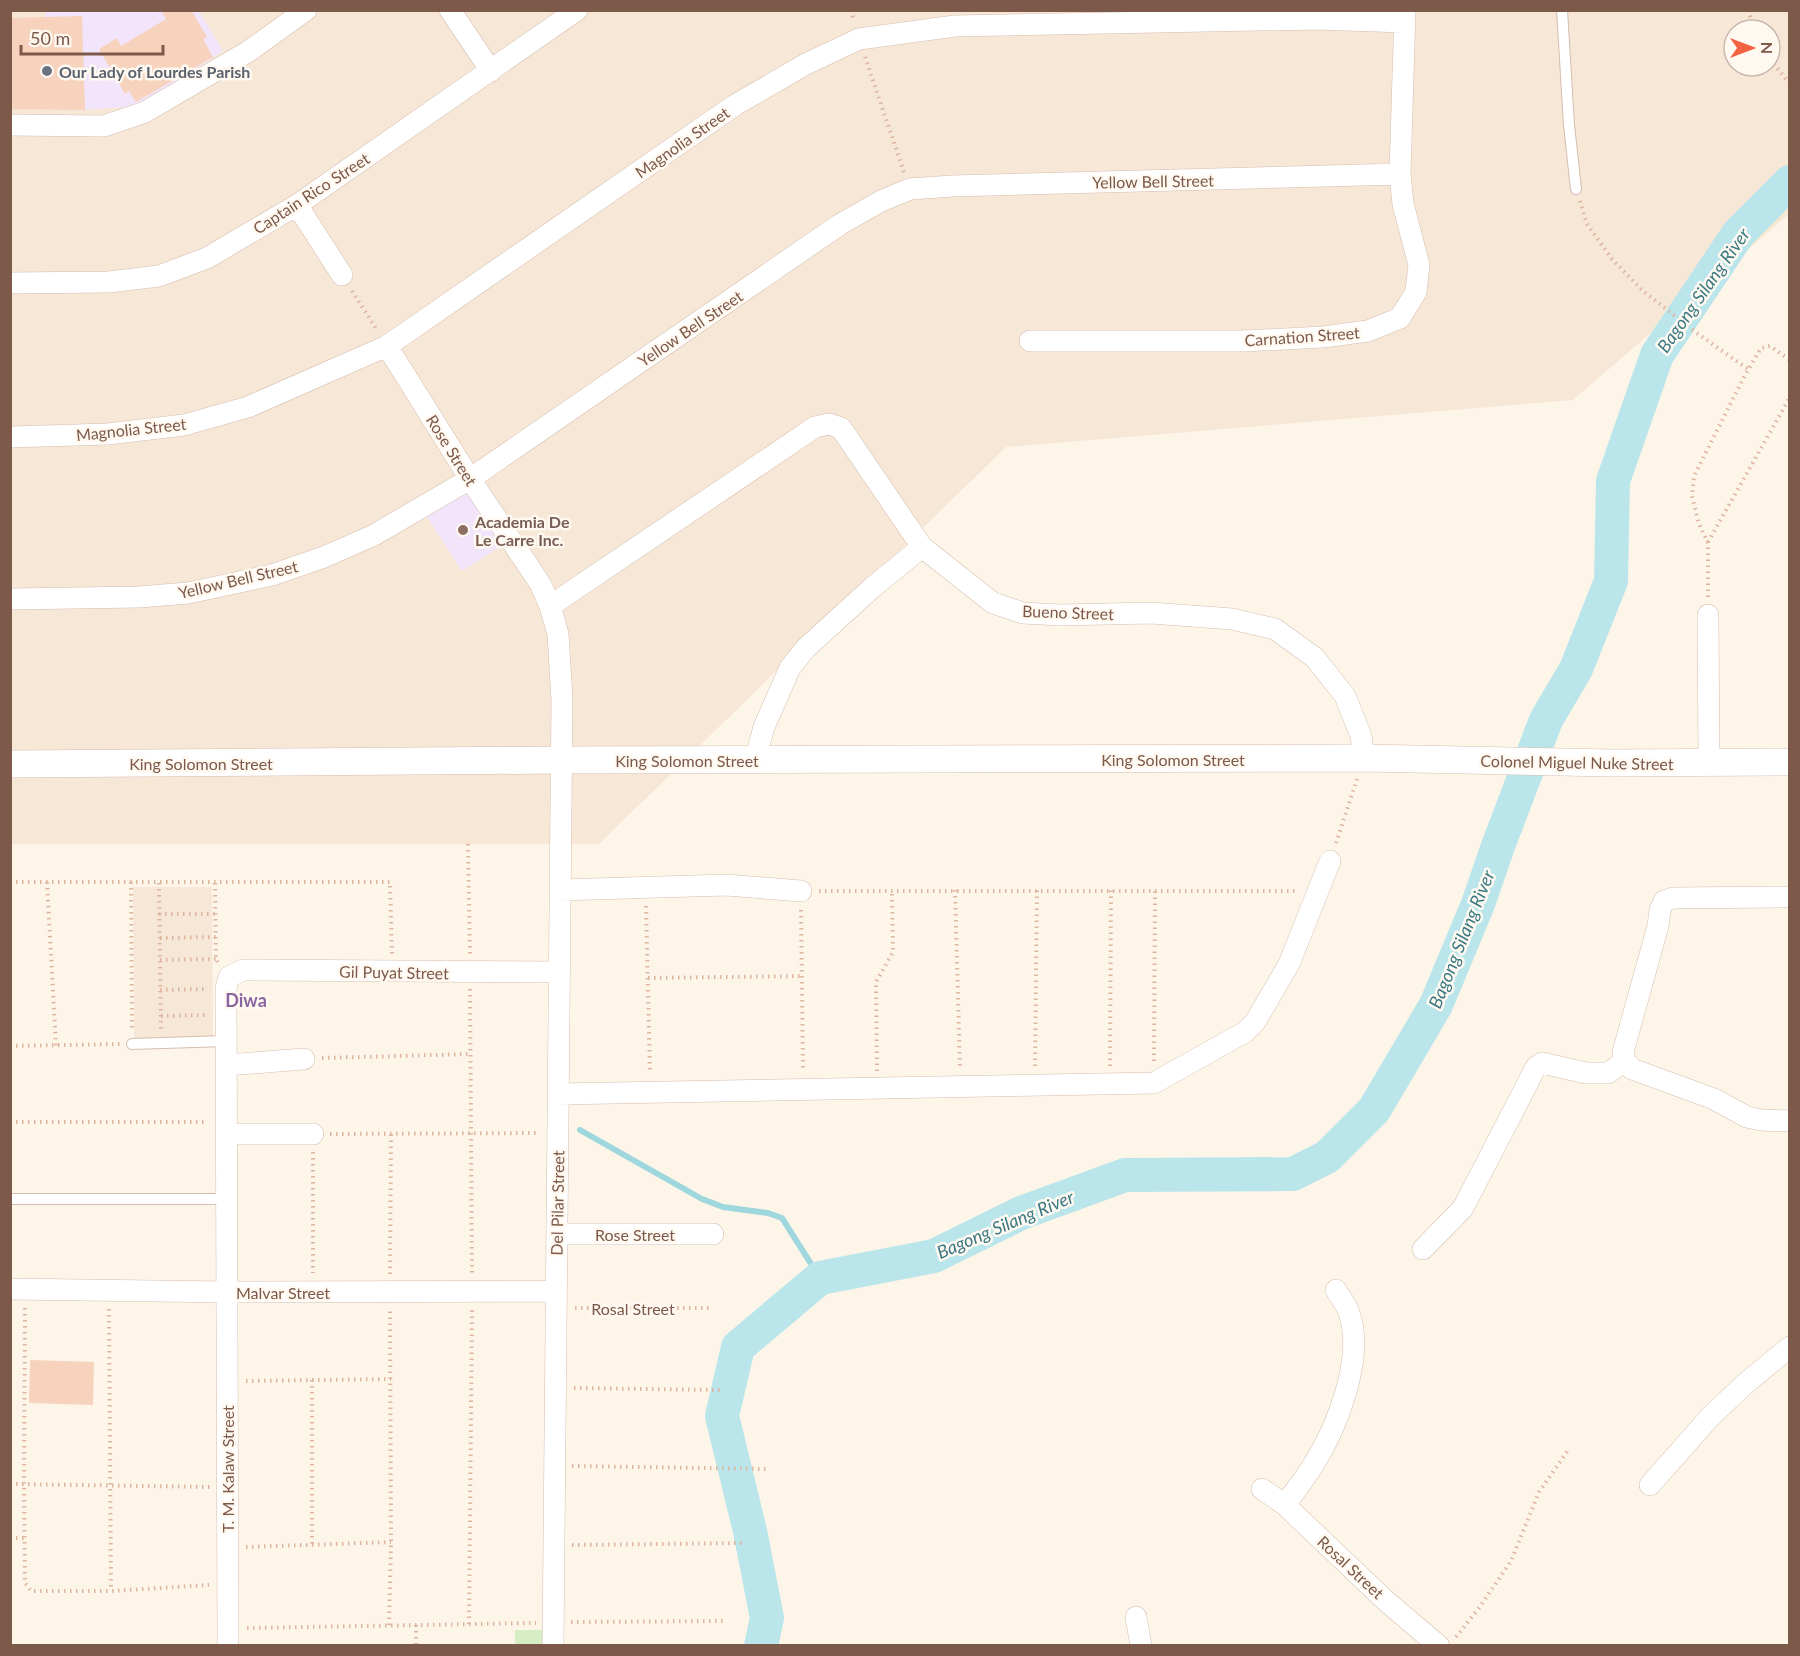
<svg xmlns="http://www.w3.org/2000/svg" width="1800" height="1656" viewBox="0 0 1800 1656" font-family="Lato,sans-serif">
  <rect width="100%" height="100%" fill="#fef5e9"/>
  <path fill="#f7e7d6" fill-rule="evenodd" d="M10 11H1789V214L1573 400 1006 447 599 844H11ZM1734 30H1770V66H1734Z
    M133 887H212L213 1039 134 1040Z"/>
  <path fill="#f2e5fb" d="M45 11H199L223 51 138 106 85 110 82 38 65 17H45Z
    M465 489 501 546 462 571 425 514Z"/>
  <path fill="#d7eec4" d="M515 1630H547V1645L515 1646Z"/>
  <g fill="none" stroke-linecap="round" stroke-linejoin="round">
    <path stroke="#9fd7de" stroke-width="6" d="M580 1130 702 1199 723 1207 768 1213 782 1218 820 1278"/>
    <path stroke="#bae6eb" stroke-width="34" d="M761 1646 767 1618 750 1531 722 1416 738 1347 820 1278 934 1256 1021 1213 1125 1175 1293 1174 1327 1157 1374 1110 1436 1005 1478 904 1498 846 1546 720 1576 669 1611 581 1613 481 1657 355 1738 234 1790 182"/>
  </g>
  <path fill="#f7d2bd" d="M161 10H191L207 37 203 39 213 57 136 102 129 91 125 94 99 49 117 38 121 46 166 19Z
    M82 16 85 110 10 109V18Z
    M30 1360 94 1362 93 1405 29 1403Z"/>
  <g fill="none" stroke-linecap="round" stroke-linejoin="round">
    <g stroke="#d5beaf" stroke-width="12">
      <path id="service" d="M1562 10 1569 125 1576 189
        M132 1044 226 1041
        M10 1199H226"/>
    </g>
    <g stroke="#d5beaf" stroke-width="22">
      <path id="minor" d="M450 10 491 71
        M10 125 104 126 145 112 249 51 306 10
        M297 205 342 275
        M10 283 109 282 159 276 207 258 297 205 577 10
        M1030 341H1244L1323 337 1368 331 1400 318 1416 292 1419 265 1403 204 1400 174 1405 10
        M387 346 470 479 541 585 550 606 558 634 562 700 553 1646
        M10 437 108 434 184 425 248 407 387 346 735 105 806 64 859 39 955 26 1317 19 1405 22
        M10 599 139 597 188 593 272 575 324 557 374 535 470 479 839 225 881 201 910 189 952 186 1400 174
        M550 606 815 427 829 424 841 428 922 547 993 603 1023 613 1060 615 1151 613 1232 619 1275 629 1315 658 1345 696 1361 736 1364 758
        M1708 615 1709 763
        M755 760 764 727 790 668 806 648 873 587 922 547
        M560 890 726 885 801 891
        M1790 897 1673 898 1664 901 1660 910 1658 926 1623 1052 1625 1061 1632 1069 1714 1099 1747 1117 1761 1120 1790 1121
        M226 1065 304 1059
        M558 1094 1154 1083 1245 1032 1255 1022 1289 964 1330 861
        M226 1134H313
        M557 1234H713
        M1423 1249 1463 1208 1536 1067 1542 1063 1586 1073H1608L1625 1061
        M10 1289 227 1292 556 1291
        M1650 1485 1710 1417 1746 1383 1790 1347
        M1262 1489 1285 1505 1386 1601 1439 1646
        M1285 1505C1294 1492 1304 1480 1312 1467 1337 1428 1366 1356 1348 1310 1345 1303 1340 1297 1336 1290
        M1136 1617 1141 1646
        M228 1646 226 988 229 977 243 970 559 972"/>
    </g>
    <g stroke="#d5beaf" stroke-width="28">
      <path id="tertiary" d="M10 764 561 760 1364 758 1610 763 1790 762"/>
    </g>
    <path stroke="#ddb59f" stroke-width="4" stroke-dasharray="1.5 4.5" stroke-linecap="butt" d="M851 10 854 21
      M1748 10 1755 30
      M865 57 904 172
      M1770 59 1790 84
      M1580 201 1587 224 1612 259 1643 291 1698 334 1748 369
      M352 291 377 330
      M1708 542 1790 397
      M1708 597V543L1699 524 1692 496 1694 476 1744 377 1761 348 1770 346 1790 360
      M1336 843 1357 779
      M468 844 470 955
      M10 882H390L392 954
      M47 882 56 1046
      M131 882 132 1030
      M159 883 161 1029
      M215 883 216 959 218 963
      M955 890 960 1069
      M819 891H1298
      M646 906 650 1073
      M801 910 803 1071
      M159 914H216
      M160 938 216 937
      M160 960 216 959
      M648 978 802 976
      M470 989 472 1273
      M160 990 207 989
      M161 1016 208 1015
      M10 1046 121 1044
      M322 1058 471 1054
      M1154 1061 1155 891
      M1035 1066 1037 890
      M1110 1066 1111 890
      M877 1071 876 982 893 952 892 890
      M10 1122H208
      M330 1134 539 1133
      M313 1152V1273
      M390 1274 391 1134
      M25 1308 24 1484 25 1583 31 1591H111L209 1585
      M575 1308H709
      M109 1309 111 1591
      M312 1380V1545
      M246 1381 391 1379
      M574 1388 721 1390
      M572 1466 766 1469
      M10 1484 211 1487
      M10 1538H24
      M572 1545 743 1543
      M246 1547 391 1542
      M571 1622 726 1621
      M469 1624 472 1310
      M389 1625 391 1542 390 1308
      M416 1625V1646
      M247 1628 536 1623
      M1456 1637 1479 1608 1511 1561 1539 1492 1569 1449"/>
    <use href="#service" stroke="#fff" stroke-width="10"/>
    <use href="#minor" stroke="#fff" stroke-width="21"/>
    <use href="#tertiary" stroke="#fff" stroke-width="27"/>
  </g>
  <circle fill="#6b7280" stroke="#fff9f1" stroke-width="2" cx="47" cy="71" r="6"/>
  <circle fill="#8d6e63" stroke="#fff9f1" stroke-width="2" cx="463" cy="530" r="6"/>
  <g text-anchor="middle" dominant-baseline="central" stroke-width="5" stroke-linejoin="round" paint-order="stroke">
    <g font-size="16" font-weight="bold" fill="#5b616d" stroke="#fff9f1" text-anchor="start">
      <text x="59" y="71">Our Lady of Lourdes Parish</text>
    </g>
    <g font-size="16" fill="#7c5948" stroke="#fff9f1">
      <text transform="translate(682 142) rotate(-35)">Magnolia Street</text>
      <text transform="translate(1153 181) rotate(-1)">Yellow Bell Street</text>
      <text transform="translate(311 193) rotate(-33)">Captain Rico Street</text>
      <text transform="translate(690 328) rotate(-34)">Yellow Bell Street</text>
      <text transform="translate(1302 336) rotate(-4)">Carnation Street</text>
      <text transform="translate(131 429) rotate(-6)">Magnolia Street</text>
      <text transform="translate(452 450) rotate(58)">Rose Street</text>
      <text transform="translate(238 579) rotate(-13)">Yellow Bell Street</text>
      <text transform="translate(1068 612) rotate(2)">Bueno Street</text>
      <text x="1173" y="759">King Solomon Street</text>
      <text x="687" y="760">King Solomon Street</text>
      <text transform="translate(1577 762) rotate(1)">Colonel Miguel Nuke Street</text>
      <text x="201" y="763">King Solomon Street</text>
      <text transform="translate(394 972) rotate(1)">Gil Puyat Street</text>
      <text transform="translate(557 1203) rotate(-89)">Del Pilar Street</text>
      <text x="635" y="1234">Rose Street</text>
      <text x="283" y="1292">Malvar Street</text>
      <text x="633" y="1308">Rosal Street</text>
      <text transform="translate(227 1469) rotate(-90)">T. M. Kalaw Street</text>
      <text transform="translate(1351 1567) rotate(43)">Rosal Street</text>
    </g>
    <g font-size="16" font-weight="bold" fill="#785e54" stroke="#fff9f1" text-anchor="start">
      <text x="475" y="521">Academia De<tspan x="475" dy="18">Le Carre Inc.</tspan></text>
    </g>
    <g font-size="18" font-style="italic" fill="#3a7983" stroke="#fff9f1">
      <text transform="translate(1703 290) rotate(-55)">Bagong Silang River</text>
      <text transform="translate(1461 939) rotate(-68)">Bagong Silang River</text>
      <text transform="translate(1005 1224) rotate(-23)">Bagong Silang River</text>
    </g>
    <g font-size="18" font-weight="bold" fill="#89659f" stroke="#fff9f1">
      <text x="246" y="1000">Diwa</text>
    </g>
  </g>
  <rect width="1800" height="1656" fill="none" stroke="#7c5948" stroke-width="24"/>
  <g transform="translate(1752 48) rotate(90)"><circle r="28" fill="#fff9f1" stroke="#cbb9ad" stroke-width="1.5"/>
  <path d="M0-4.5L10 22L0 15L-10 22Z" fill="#f36342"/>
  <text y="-9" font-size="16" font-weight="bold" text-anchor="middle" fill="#7c5948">N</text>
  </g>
  <path d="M21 45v9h142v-9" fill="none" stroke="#7c5948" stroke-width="3"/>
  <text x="30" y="45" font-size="18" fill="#7c5948" stroke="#fff9f1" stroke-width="4.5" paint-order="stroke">50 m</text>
</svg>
